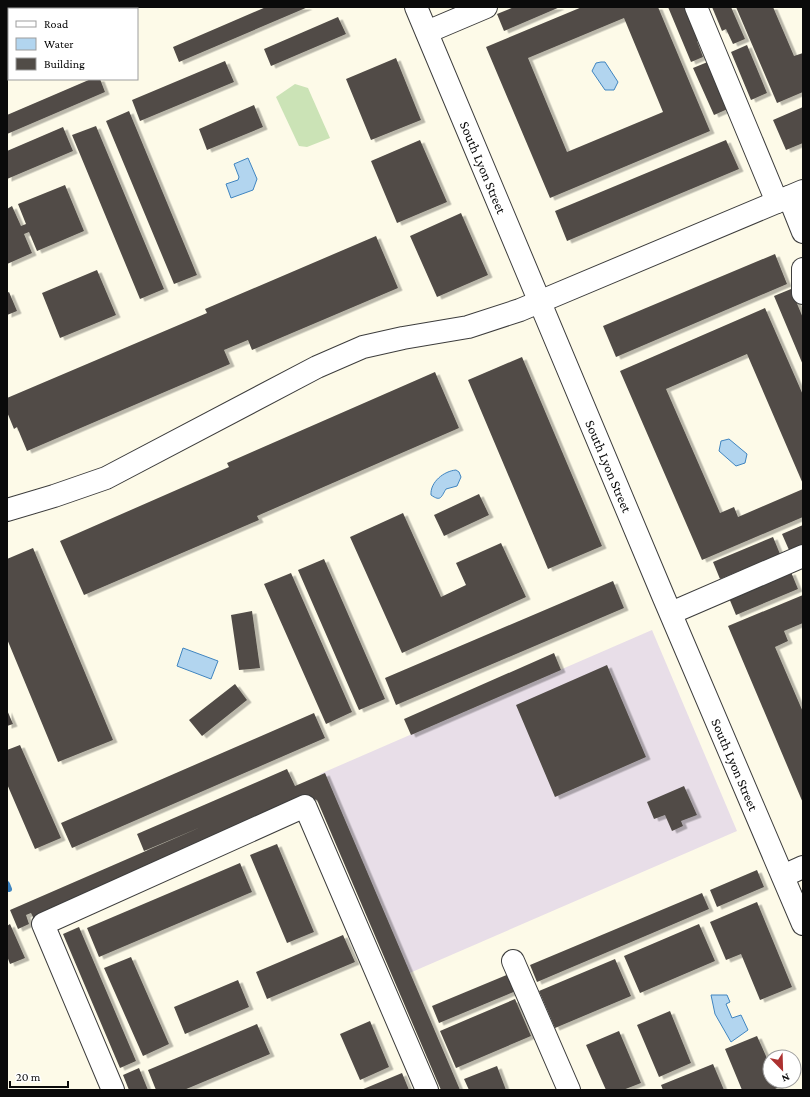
<svg xmlns="http://www.w3.org/2000/svg" width="810" height="1097" viewBox="0 0 810 1097" font-family="'Crimson Pro',serif">
  <defs>
    <filter id="shadow"><feDropShadow dx="4.5" dy="2.5" stdDeviation="0" flood-color="#0004"/></filter>
  </defs>
  <rect width="100%" height="100%" fill="#fdfae8"/>
  <path fill="#e8dee8" d="M652 630 737 831 405 975 320 774Z"/>
  <path fill="#cbe3b6" d="M295 84 308 88 330 138 307 147 299 146 276 97Z"/>
  <path fill="#b2d5ef" stroke="#4085c0" d="M601 62H605L618 82 614 90H605L592 71 596 63Z
    M248 158 257 179 253 190 231 198 226 184 238 180 239 177 234 164Z
    M729 439 747 454 745 463 736 466 719 451 721 441Z
    M456 470 459 472 461 477 457 486 446 489C441 497 441 502 431 495 430 482 444 471 456 470Z
    M183 648 218 661 211 679 177 666Z
    M711 995H727L730 1002 726 1004 732 1018 741 1015 748 1030 731 1042 715 1014Z"/>
  <g fill="none" stroke-linecap="round" stroke-linejoin="round">
    <path stroke="#4085c0" stroke-width="6" d="M7 884 9 889"/>
  </g>
  <path fill="#514c47" fill-rule="evenodd" filter="url(#shadow)" d="M55 7H76L78 9H54Z
    M266 7H308L179 62 173 47Z
    M514 7H560L504 31 497 14Z
    M582 7H658L710 131 550 198 486 47ZM624 18 663 112 567 152 528 58Z
    M668 7H687L701 39 697 41 703 57 691 62Z
    M712 7H731L745 39 733 44 726 29 722 31Z
    M736 7H773L794 56 803 53V92L777 103Z
    M338 17 346 34 271 66 264 49Z
    M747 45 767 93 751 100 731 52Z
    M396 58 421 120 371 140 346 79Z
    M225 61 234 82 140 121 132 100Z
    M710 61 730 108 714 115 693 68Z
    M91 79H100L105 92 7 134V115Z
    M254 105 263 127 207 150 199 129Z
    M803 107V143L786 150 773 120Z
    M129 111 197 275 174 284 106 121Z
    M96 126 164 289 140 299 72 135Z
    M63 127 73 151 7 179V151Z
    M420 140 447 202 397 223 371 161Z
    M726 140 739 169 567 241 555 211Z
    M65 185 84 231 37 251 29 232 24 234 32 253 7 264V209L12 206 21 226 26 224 18 204Z
    M461 213 488 275 437 297 410 236Z
    M376 236 398 288 252 350 248 340 224 350 230 364 27 451 17 427 14 429 7 412V398L207 313 205 309Z
    M775 254 787 284 616 357 603 326Z
    M97 270 116 315 60 338 42 293Z
    M791 289 803 318V365L774 296Z
    M9 292 17 311 7 315V293Z
    M765 308 803 395V484L747 354 666 389 720 513 734 507 738 517 803 489V517L702 560 620 371Z
    M522 357 602 546 548 569 468 380Z
    M435 372 459 428 257 516 259 520 84 595 60 541 229 467 227 463Z
    M479 494 489 515 444 536 434 515Z
    M403 513 441 597 466 585 456 563 501 543 526 597 402 653 350 537Z
    M803 525V544L789 550 782 534Z
    M773 537 780 554 720 579 713 562Z
    M33 548 113 740 58 762 7 639V559Z
    M324 559 385 699 359 710 298 570Z
    M791 572 798 589 736 615 729 598Z
    M291 573 352 712 326 724 264 584Z
    M613 581 624 608 396 705 385 678Z
    M803 595V623L784 631 788 641 775 647 803 712V803L728 626Z
    M252 611 260 668 239 670 231 615Z
    M554 653 561 670 411 735 404 719Z
    M607 665 646 757 555 797 516 705Z
    M235 684 247 700 202 736 189 720Z
    M7 710 13 724 7 726Z
    M314 713 325 738 72 848 61 823Z
    M20 745 61 838 35 849 7 784V750Z
    M287 769 295 786 325 773 460 1090H441L317 800 309 798 34 919 31 913 26 915 29 924 18 929 10 910 201 827 144 851 137 834Z
    M684 786 697 815 681 821 683 826 672 831 665 815 654 819 647 802Z
    M277 844 314 932 287 943 250 855Z
    M240 863 252 892 99 957 87 928Z
    M757 870 764 887 717 907 710 890Z
    M702 893 709 909 537 982 530 965Z
    M757 902 792 987 760 1000 741 954 726 960 710 922Z
    M10 924 25 958 10 964 7 956V926Z
    M699 924 715 961 640 993 624 956Z
    M79 927 136 1061 120 1068 63 934Z
    M343 935 355 962 267 999 256 972Z
    M131 957 169 1044 143 1056 104 968Z
    M615 959 631 996 555 1028 539 991Z
    M509 974 516 991 439 1023 432 1006Z
    M238 980 249 1007 185 1034 174 1007Z
    M515 999 531 1036 456 1068 440 1031Z
    M670 1011 691 1063 659 1077 637 1025Z
    M370 1021 389 1067 360 1080 340 1034Z
    M257 1024 270 1054 184 1090H156L148 1070Z
    M619 1031 641 1083 623 1090H606L586 1045Z
    M757 1036 770 1065V1081H777L779 1087 773 1090H742L725 1049Z
    M713 1064 724 1090H663L661 1085Z
    M497 1066 506 1090H469L464 1079Z
    M139 1068 148 1090H129L123 1075Z
    M402 1073 409 1090H361Z"/>
  <g fill="none" stroke-linecap="round" stroke-linejoin="round">
    <g stroke="#3d3d3d" stroke-width="24">
      <g id="minor">
        <path id="s1" d="M416 7 664 598 803 924"/>
        <path d="M696 7 777 202"/>
        <path d="M427 32 486 7"/>
        <path d="M789 197 803 232"/>
        <path d="M803 269V293"/>
        <path d="M7 510 54 496 106 478 317 367 363 347 403 338 468 327 520 310 803 191"/>
        <path d="M671 613 803 556"/>
        <path d="M783 876 803 867"/>
        <path d="M513 961 569 1090"/>
        <path d="M113 1090 43 924 305 806 427 1090"/>
      </g>
    </g>
    <use href="#minor" stroke="#fff" stroke-width="22"/>
  </g>
  <g text-anchor="middle" dominant-baseline="central" stroke-width="4" stroke-linejoin="round" paint-order="stroke">
    <g font-size="14" fill="#0a0a0a" stroke="#fff">
      <text stroke="none"><textPath href="#s1" startOffset="174">South Lyon Street</textPath></text>
      <text stroke="none"><textPath href="#s1" startOffset="498">South Lyon Street</textPath></text>
      <text stroke="none"><textPath href="#s1" startOffset="822">South Lyon Street</textPath></text>
    </g>
  </g>
  <rect width="810" height="1097" fill="none" stroke="#0a0a0a" stroke-width="16"/>
  <rect x="8" y="8" width="130" height="72" fill="#ffffff" stroke="#9d9d9d"/>
  <rect x="16" y="21" width="20" height="6" fill="#ffffff" stroke="#9d9d9d"/>
  <text x="44" y="28" font-size="12" fill="#0a0a0a">Road</text>
  <rect x="16" y="38" width="20" height="12" fill="#b2d5ef" stroke="#9d9d9d"/>
  <text x="44" y="48" font-size="12" fill="#0a0a0a">Water</text>
  <rect x="16" y="58" width="20" height="12" fill="#514c47" stroke="#9d9d9d"/>
  <text x="44" y="68" font-size="12" fill="#0a0a0a">Building</text>
  <g transform="translate(782 1069) rotate(157)"><circle r="19" fill="#ffffff" stroke="#9d9d9d"/>
  <path d="M0-3L7 15L0 10L-7 15Z" fill="#ac3130"/>
  <text y="-6" font-size="11" font-weight="bold" text-anchor="middle" fill="#0a0a0a">N</text>
  </g>
  <path d="M10 1081v6h58v-6" fill="none" stroke="#0a0a0a" stroke-width="2"/>
  <text x="16" y="1081" font-size="12" fill="#0a0a0a" stroke="#ffffff" stroke-width="3" paint-order="stroke">20 m</text>
</svg>
